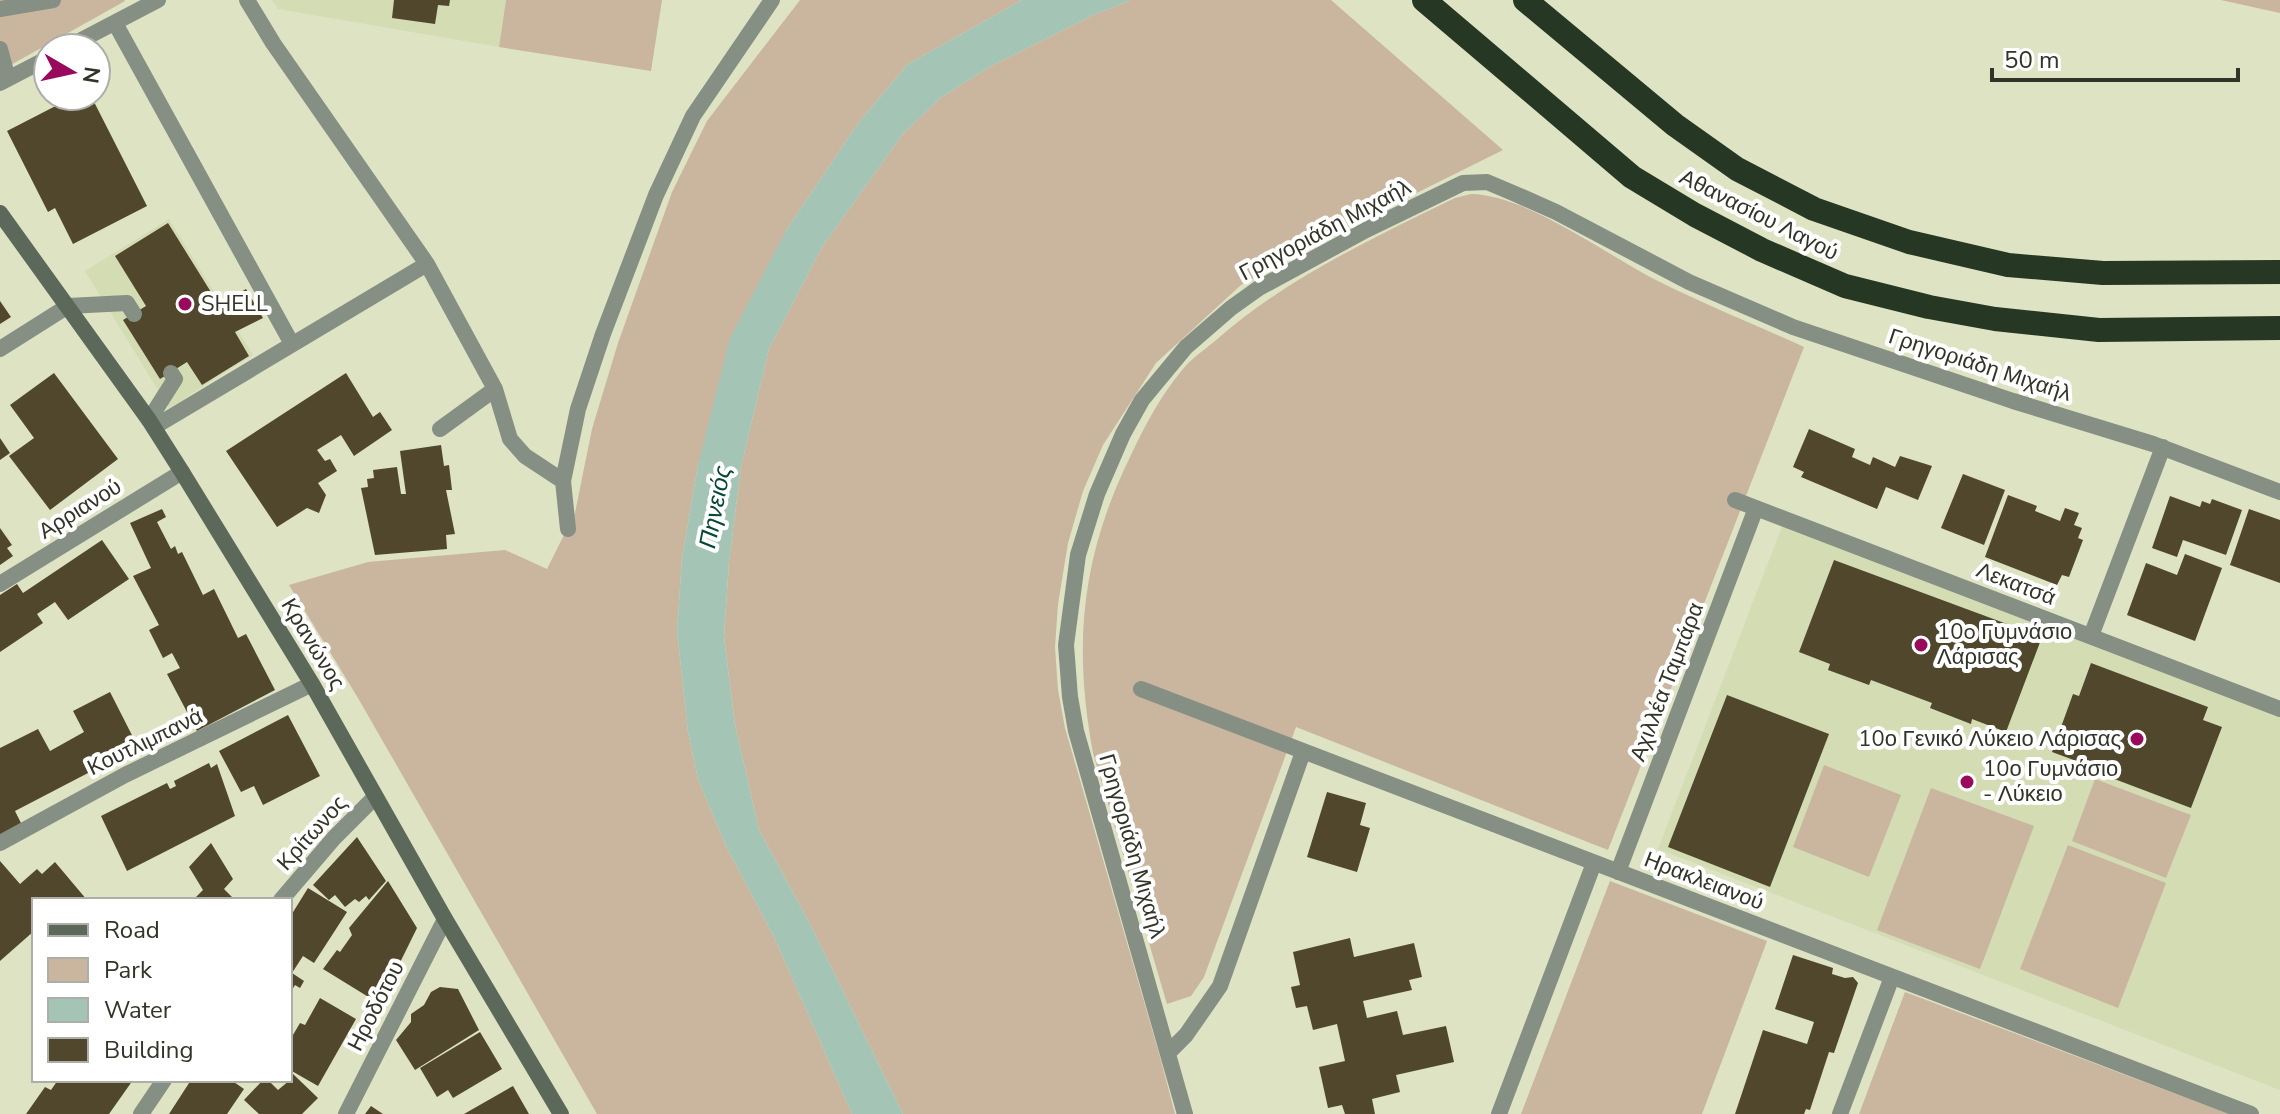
<svg xmlns="http://www.w3.org/2000/svg" width="2280" height="1114" viewBox="0 0 2280 1114" font-family="'Nunito Sans',sans-serif">
  <rect width="100%" height="100%" fill="#dde3c3"/>
  <path fill="#d4dcb4" d="M272 0H506L499 47 278 9Z
    M169 219 253 355 169 408 85 271Z
    M1783 524 2280 717V1090L1658 849Z"/>
  <path fill="#cab59f" d="M0 0H124L125 1 0 71Z
    M506 0H662L651 71 499 47Z
    M800 0H1022L908 64 859 122 785 232 698 465 682 558 677 631 688 732 698 779 726 846 775 939 852 1114H597L358 698 289 585 368 562 505 550 547 569 575 513 592 429 618 343 672 192 707 121Z
    M1131 0H1331L1503 150 1310 246 1241 285 1156 363 1103 445 1083 491 1068 543 1058 604 1055 647 1058 690 1065 728 1160 1057 1175 1114H903L809 922 759 830 735 725 724 637 729 562 741 467 769 349 822 247 902 135 940 98 991 66 1091 16Z
    M2221 0H2280V13Z
    M1471 194C1528 195 1606 255 1658 281 1706 305 1756 325 1804 347L1608 850 1296 727 1204 977 1191 996 1167 1004 1093 753C1073 644 1081 558 1130 457 1144 427 1161 395 1183 369 1192 358 1204 350 1215 341 1285 279 1371 239 1455 198Z
    M1824 765 1901 795 1869 877 1793 847Z
    M2095 779 2191 815 2166 878 2072 841Z
    M1931 788 2034 826 1980 969 1877 930Z
    M2068 845 2166 883 2118 1008 2020 969Z
    M1610 881 1767 941 1702 1114H1521Z
    M1905 992 2229 1114H1859Z"/>
  <path fill="#a4c5b6" d="M1022 0H1131L1091 16 991 66 940 98 902 135 822 247 769 349 741 467 729 562 724 637 735 725 759 830 809 922 903 1114H852L775 939 726 846 698 779 688 732 677 631 682 558 698 465 730 338 785 232 859 122 908 64Z"/>
  <path fill="#50472c" d="M394 0H450L449 6 438 5 435 24 392 18Z
    M75 96H91L147 206 73 244 55 208 48 212 7 131Z
    M168 223 219 305 246 289 263 318 235 332 249 356 202 385 187 362 160 379 123 320 146 306 115 256Z
    M0 301 11 317 0 324Z
    M54 373 118 459 50 510 9 456 34 438 10 405Z
    M346 373 373 417 380 412 392 430 354 456 341 435 317 450 325 461 330 459 337 471 318 483 326 495 319 513 307 508 277 527 226 451Z
    M1809 429 1855 449 1852 457 1870 465 1873 457 1895 467 1900 456 1932 466 1918 500 1886 487 1877 509 1801 477 1804 472 1793 467Z
    M0 438 10 453 0 460Z
    M441 445 444 466 449 465 452 490H446L455 534 446 535 447 549 375 555 361 488 368 487 367 479 374 478 373 470 397 467 401 494H406L400 451Z
    M1963 474 2005 490 1984 545 1941 528Z
    M2008 495 2037 506 2035 511 2060 521 2065 508 2079 513 2074 525 2082 528 2078 538 2083 540 2069 577 2062 575 2057 585 1985 557Z
    M2170 496 2200 507 2202 501 2210 504 2212 499 2242 510 2226 555 2183 540 2177 557 2152 548Z
    M162 509 166 517 157 522 171 549 175 546 178 554 182 552 203 595 214 589 238 638 246 634 275 690 197 731 167 674 180 668 172 653 163 658 149 630 159 625 133 576 151 568 130 523Z
    M2249 509 2280 520V583L2230 565Z
    M0 528 12 545 7 548 13 556 0 565Z
    M102 540 129 579 68 620 55 602 37 614 43 623 0 652V595L17 584 23 593Z
    M2185 554 2222 568 2195 641 2127 615 2146 563 2177 575Z
    M1834 560 2042 637 2006 732 1972 719 1971 724 1930 708 1932 703 1871 680 1869 685 1828 670 1830 664 1799 652Z
    M2091 663 2208 707 2203 720 2222 727 2191 808 2088 769 2090 766 2052 752 2073 694 2079 696Z
    M110 692 138 747 15 811 22 825 0 836V748L38 729 50 751 84 732 73 711Z
    M1727 695 1829 734 1770 887 1668 847Z
    M288 715 320 776 263 805 254 786 241 792 219 751Z
    M209 763 211 768 217 764 235 816 127 871 101 816 167 783 170 789 176 786 174 781Z
    M1327 792 1366 803 1360 825 1370 828 1357 872 1307 857Z
    M357 837 386 881 369 900 366 896 359 902 355 899 345 907 335 895 329 900 313 885Z
    M211 843 233 879 224 889 235 900H198L195 898 203 890 189 867Z
    M0 861 20 884 37 869 42 874 55 862 87 900H34V931L0 961Z
    M388 881 417 928 381 1001 377 997 375 1001 323 969 337 950 340 952 352 935 349 928Z
    M308 888 347 912 314 963 303 956 292 973 304 981 300 988 295 985 290 993V917Z
    M1350 938 1354 957 1414 943 1422 977 1409 980 1412 990 1363 1001 1367 1018 1397 1011 1403 1035 1446 1026 1454 1062 1396 1075 1400 1092 1372 1099 1375 1114H1345L1342 1105 1328 1108 1319 1067 1345 1061 1337 1024 1313 1030 1307 1006 1296 1008 1291 987 1300 985 1293 952Z
    M1793 955 1833 968 1832 974 1845 978 1853 977 1858 983 1834 1053 1829 1052 1810 1110 1806 1109 1804 1114H1735L1763 1030 1807 1044 1814 1022 1775 1009Z
    M440 987 458 989 479 1030 415 1070 396 1040 411 1022V1014L424 1005 431 992Z
    M320 998 356 1019 318 1086 290 1070V1040L300 1023 305 1025Z
    M480 1032 502 1069 453 1098 448 1090 437 1097 420 1068Z
    M293 1074 318 1098 302 1114H259L244 1100 263 1080H268L278 1090 290 1080Z
    M58 1080H133L109 1114H26L45 1087 51 1090Z
    M191 1080H231L244 1089 227 1114H169Z
    M513 1086 529 1114H464Z
    M371 1106 383 1114H365Z"/>
  <g fill="none" stroke-linecap="round" stroke-linejoin="round">
    <path stroke="#868f84" stroke-width="16" d="M247 0 273 43 427 264 495 389 440 429
      M0 9 53 0
      M115 23 292 344
      M66 48 158 0
      M0 49 8 79
      M0 83 48 58
      M68 306 127 303 134 314
      M495 389 510 439 525 456 563 481
      M149 420 175 379 171 373
      M154 427 427 264
      M568 529 563 481 578 409 603 334 656 195 693 116 772 0"/>
    <path stroke="#868f84" stroke-width="16" d="M0 349 68 306
      M1735 500 2280 709
      M0 584 182 472
      M2091 636 2163 447
      M1141 689 2251 1114
      M0 843 125 775 312 684
      M1618 872 1756 508
      M281 900 334 838 375 797
      M1169 1052 1186 1035 1220 986 1303 752
      M141 1114 164 1080
      M346 1114 445 919
      M1185 1114 1076 731 1070 697 1066 645 1078 555 1097 494 1123 434 1142 400 1186 347 1231 308 1259 288 1366 230 1463 183 1487 182 1513 193 1556 212 1689 282 1793 327 2013 401 2153 444 2280 492
      M1499 1114 1594 863
      M1840 1114 1892 977"/>
    <path stroke="#5c695a" stroke-width="16" d="M0 213 149 420 182 472 312 684 445 919 561 1114"/>
    <path stroke="#263723" stroke-width="24" d="M1424 0 1632 177 1695 215 1762 250 1845 286 1929 307 1995 319 2099 330 2280 328
      M1525 0 1675 125 1737 169 1814 209 1909 242 2008 265 2103 273 2280 272"/>
  </g>
  <g fill="#990a5c" stroke="#fff" stroke-width="3">
    <circle cx="185" cy="304" r="8"/>
    <circle cx="1921" cy="645" r="8"/>
    <circle cx="2137" cy="739" r="8"/>
    <circle cx="1967" cy="782" r="8"/>
  </g>
  <g text-anchor="middle" dominant-baseline="central" stroke-width="8" stroke-linejoin="round" paint-order="stroke">
    <g font-size="22" fill="#323428" stroke="#fff">
      <text transform="translate(1759 215) rotate(27)">Αθανασίου Λαγού</text>
      <text transform="translate(1325 230) rotate(-28)">Γρηγοριάδη Μιχαήλ</text>
      <text transform="translate(1980 365) rotate(18)">Γρηγοριάδη Μιχαήλ</text>
      <text transform="translate(80 509) rotate(-32)">Αρριανού</text>
      <text transform="translate(2016 584) rotate(21)">Λεκατσά</text>
      <text transform="translate(313 644) rotate(59)">Κρανώνος</text>
      <text transform="translate(1667 682) rotate(-69)">Αχιλλέα Ταμπάρα</text>
      <text transform="translate(145 742) rotate(-26)">Κουτλιμπανά</text>
      <text transform="translate(312 833) rotate(-48)">Κρίτωνος</text>
      <text transform="translate(1132 846) rotate(74)">Γρηγοριάδη Μιχαήλ</text>
      <text transform="translate(1704 881) rotate(21)">Ηρακλειανού</text>
      <text transform="translate(376 1006) rotate(-63)">Ηροδότου</text>
    </g>
    <g font-size="22" fill="#323428" stroke="#fff" text-anchor="start">
      <text x="201" y="304">SHELL</text>
      <text x="1937" y="632">10o Γυμνάσιο<tspan x="1937" dy="25">Λάρισας</tspan></text>
      <text x="2121" y="739" text-anchor="end">10ο Γενικό Λύκειο Λάρισας</text>
      <text x="1983" y="769">10ο Γυμνάσιο<tspan x="1983" dy="25">- Λύκειο</tspan></text>
    </g>
    <g font-size="24" font-style="italic" fill="#054833" stroke="#fff">
      <text transform="translate(715 507) rotate(-79)">Πηνειός</text>
    </g>
  </g>
  <rect x="32" y="898" width="260" height="184" fill="#ffffff" stroke="#adaea9" stroke-width="2"/>
  <rect x="48" y="924" width="40" height="12" fill="#5c695a" stroke="#adaea9" stroke-width="2"/>
  <text x="104" y="938" font-size="24" fill="#323428">Road</text>
  <rect x="48" y="958" width="40" height="24" fill="#cab59f" stroke="#adaea9" stroke-width="2"/>
  <text x="104" y="978" font-size="24" fill="#323428">Park</text>
  <rect x="48" y="998" width="40" height="24" fill="#a4c5b6" stroke="#adaea9" stroke-width="2"/>
  <text x="104" y="1018" font-size="24" fill="#323428">Water</text>
  <rect x="48" y="1038" width="40" height="24" fill="#50472c" stroke="#adaea9" stroke-width="2"/>
  <text x="104" y="1058" font-size="24" fill="#323428">Building</text>
  <g transform="translate(72 72) rotate(99)"><circle r="38" fill="#ffffff" stroke="#adaea9" stroke-width="2"/>
  <path d="M0-6L14 30L0 20L-14 30Z" fill="#990a5c"/>
  <text y="-12" font-size="22" font-weight="bold" text-anchor="middle" fill="#323428">N</text>
  </g>
  <path d="M1992 68v12h246v-12" fill="none" stroke="#323428" stroke-width="4"/>
  <text x="2004" y="68" font-size="24" fill="#323428" stroke="#ffffff" stroke-width="6" paint-order="stroke">50 m</text>
</svg>
